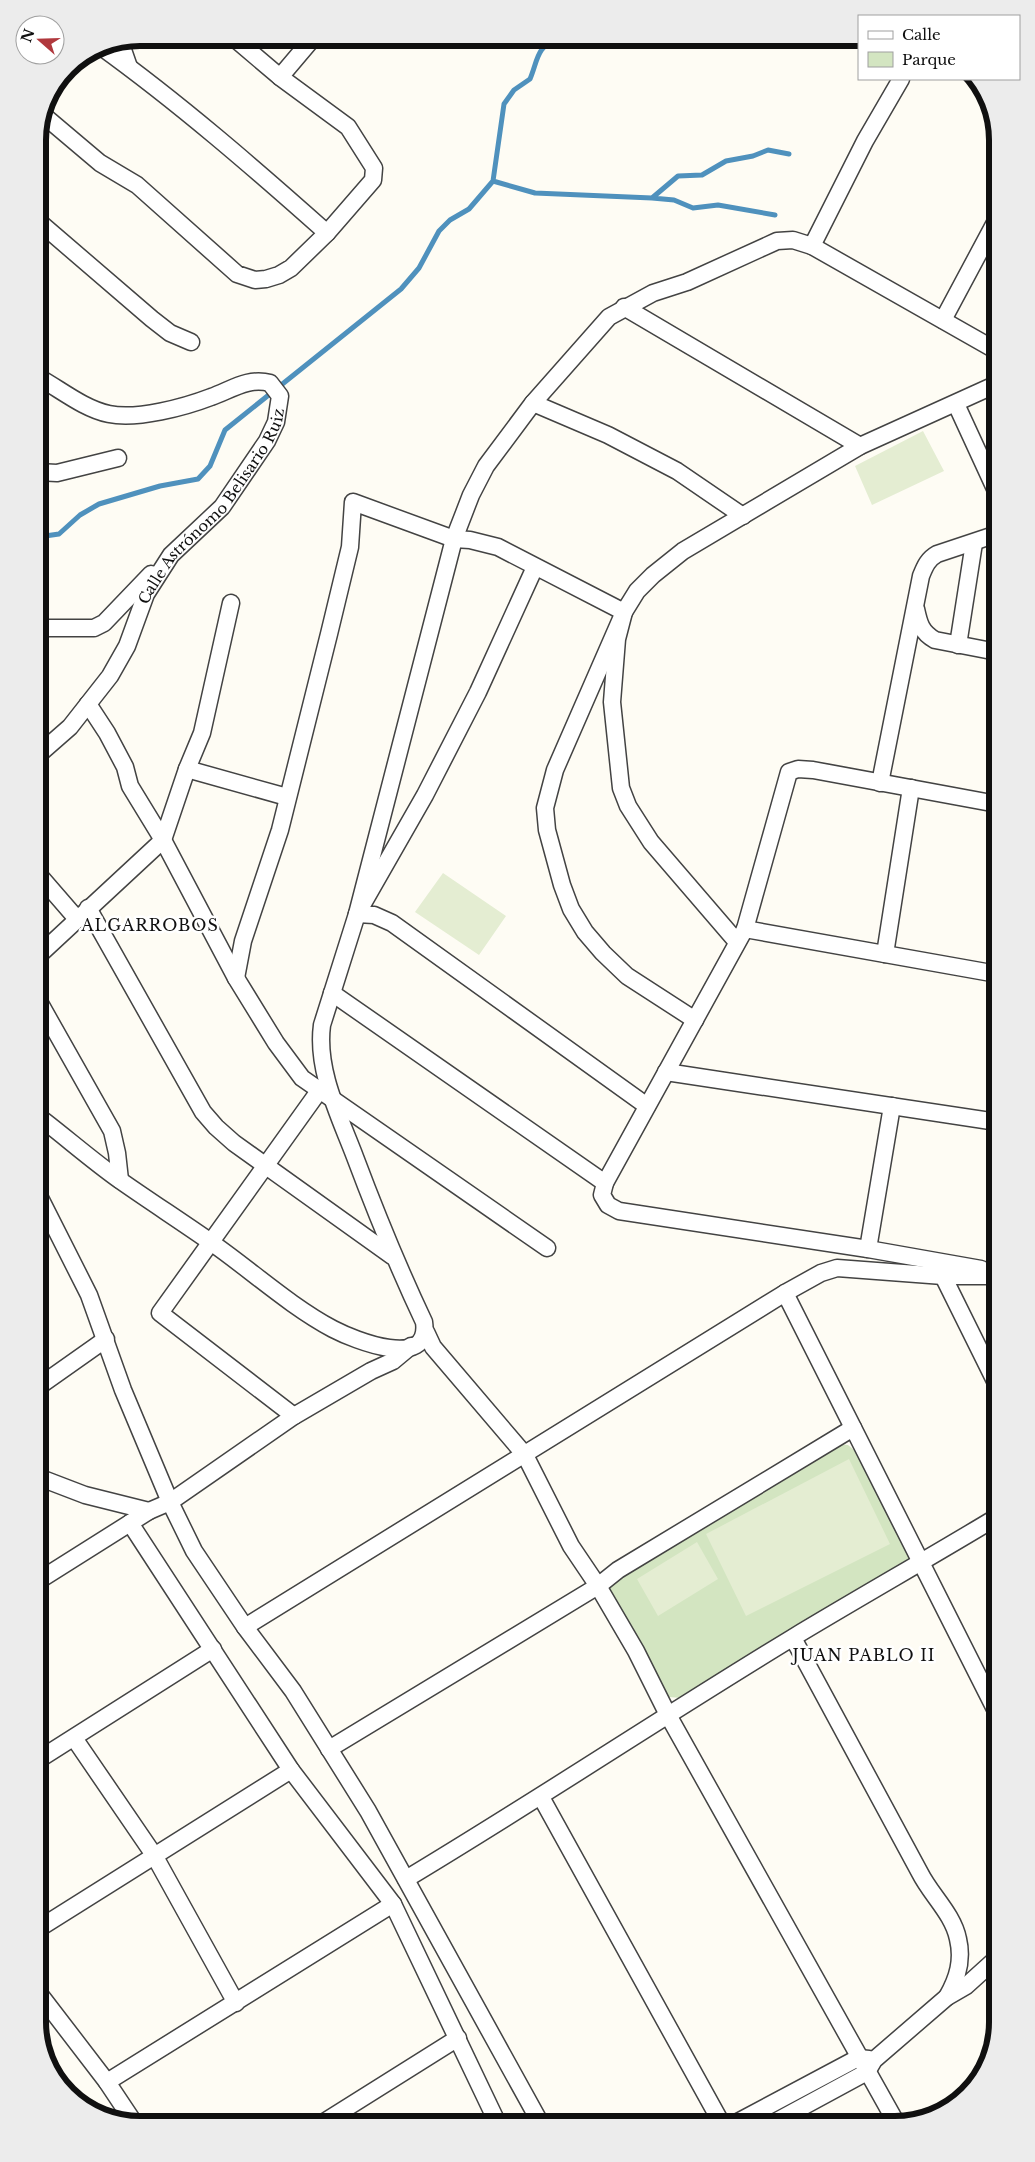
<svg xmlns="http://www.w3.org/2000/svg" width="1035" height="2162" viewBox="0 0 1035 2162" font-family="'Libre Baskerville',serif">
  <rect width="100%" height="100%" fill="#fefcf4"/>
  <path fill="#d3e5c1" d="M839 1444 848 1445 854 1450 910 1547 911 1560 682 1698 668 1697 609 1593 611 1584Z"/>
  <path fill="#e4edd2" d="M923 431 944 471 872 505 855 466Z
    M443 873 506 916 479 955 415 912Z
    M849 1459 890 1544 746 1616 706 1534Z
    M697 1542 718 1579 658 1616 637 1579Z"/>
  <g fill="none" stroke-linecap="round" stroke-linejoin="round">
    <path stroke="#4f91bd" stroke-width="5" d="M493 181 535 193 652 198 678 176 702 175 726 161 753 156 768 150 789 154
      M652 198 674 200 693 208 718 205 775 215
      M38 537 59 534 80 515 99 504 160 486 198 479 210 466 225 430 401 289 419 268 439 231 450 220 469 209 493 181 504 104 514 90 530 79C538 60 536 47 558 38"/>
    <g stroke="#434343" stroke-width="19">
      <g id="minor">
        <path d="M120 41 129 67"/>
        <path d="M100 46C179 103 254 168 327 233"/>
        <path d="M280 77 313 38"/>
        <path d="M42 114 100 163 137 185 237 274 255 280 266 279 279 275 291 268 327 233 373 180 374 168 348 127 280 77 234 38"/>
        <path d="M38 221 152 319 170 333 191 342"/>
        <path d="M812 246 865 141 901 79"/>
        <path d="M624 307 860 446"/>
        <path d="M943 320 997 219"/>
        <path d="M533 403 608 435 677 471 743 516"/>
        <path d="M956 404 997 493"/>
        <path d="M38 472 57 473 118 458"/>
        <path d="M535 567 478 692 425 795 357 914 374 915 392 923 647 1106"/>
        <path d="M916 609C919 623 921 632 935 640L997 652"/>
        <path d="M38 628H94L104 623 151 574"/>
        <path d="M958 645 974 543"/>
        <path d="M88 704 107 733 125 767 130 786 163 840 236 978 276 1043 302 1078 547 1248"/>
        <path id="s1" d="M38 755 70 727 110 676 127 646 146 594 171 555 222 507 267 441 276 422 280 396 270 383C248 377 231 390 211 397 185 407 137 420 109 414 84 409 60 389 38 377"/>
        <path d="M187 769 287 797"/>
        <path d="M880 783 921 576C925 566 928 559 937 554L997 534"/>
        <path d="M38 874 77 919"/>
        <path d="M88 908 203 1112 216 1127 234 1143 392 1256"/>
        <path d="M745 929 997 974"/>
        <path d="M885 954 911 788"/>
        <path d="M38 956 163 840 187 769 202 733 231 603"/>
        <path d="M236 978 243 941 280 830 329 634 350 547 353 502 454 539 470 540 498 547 624 612 617 639 612 702 621 788 628 806 651 842 737 942"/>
        <path d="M332 993 605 1183 602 1195 608 1205 619 1211 868 1249 981 1269"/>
        <path d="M38 1000 112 1131 117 1153 120 1180"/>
        <path d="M695 1020 627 976 603 953 585 932 571 909 562 885 547 830 545 808 555 770 624 612 637 591 653 575 683 551 860 446 997 384"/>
        <path d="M666 1072 997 1122"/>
        <path d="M38 1119 43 1120C69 1140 94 1162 121 1181 151 1202 182 1222 212 1243 252 1271 290 1306 333 1329 354 1340 431 1371 424 1322 398 1267 376 1213 355 1157 339 1115 316 1070 322 1025L357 914 454 539 471 495 486 466 533 403 609 317 653 293 687 282 777 241 793 240 812 246 997 351"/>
        <path d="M605 1183 745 929 789 772 798 769 813 770 997 804"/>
        <path d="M38 1194 89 1295 123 1390 170 1502 194 1551 245 1627 293 1691 368 1811 541 2124"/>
        <path d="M868 1249 892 1106"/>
        <path d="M943 1276 997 1385"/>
        <path d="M785 1293 997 1713"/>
        <path d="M426 1332 433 1347 525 1455 571 1546 598 1586 636 1651 668 1715 897 2124"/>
        <path d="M38 1387 106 1339"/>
        <path d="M294 1416 160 1313 319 1091"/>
        <path d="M38 1477 85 1495 149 1511"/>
        <path d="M130 1523 291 1770 393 1904 498 2124"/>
        <path d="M38 1581 149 1511 170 1502 294 1416 371 1371 393 1361 411 1346"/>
        <path d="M245 1627 785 1293 821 1273 837 1268 943 1276H997"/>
        <path d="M793 1638C835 1716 878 1795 920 1873 931 1895 953 1914 958 1939 963 1960 958 1978 947 1997"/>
        <path d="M74 1738 154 1855 236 2003"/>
        <path d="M329 1749 598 1586 618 1570 853 1428"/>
        <path d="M38 1760 213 1649"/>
        <path d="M541 1797 722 2124"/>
        <path d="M406 1879C536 1801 662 1717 792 1638 860 1597 929 1558 997 1517"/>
        <path d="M38 1929 291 1770"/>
        <path d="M38 1992 107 2082 135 2124"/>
        <path d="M107 2082 393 1904"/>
        <path d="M321 2124 458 2038"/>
        <path d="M734 2124 858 2058 869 2059"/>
        <path d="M771 2124 867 2072 874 2060 947 1997 966 1986 997 1958"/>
      </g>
    </g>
    <use href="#minor" stroke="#fff" stroke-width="16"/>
  </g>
  <g text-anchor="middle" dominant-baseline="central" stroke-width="5" stroke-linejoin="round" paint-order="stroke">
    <g font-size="15" fill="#101010" stroke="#fff">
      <text stroke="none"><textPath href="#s1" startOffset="308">Calle Astrónomo Belisario Ruiz</textPath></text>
    </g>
    <g font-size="16" letter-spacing="1" fill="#101010" stroke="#fff">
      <text x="150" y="925">ALGARROBOS</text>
      <text x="864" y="1655">JUAN PABLO II</text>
    </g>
  </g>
  <path d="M0 0H1035V2162H0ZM140 46H895A94 94 0 0 1 989 140V2022A94 94 0 0 1 895 2116H140A94 94 0 0 1 46 2022V140A94 94 0 0 1 140 46Z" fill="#ececec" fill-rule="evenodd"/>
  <path fill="none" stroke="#101010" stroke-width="6" d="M140 46H895A94 94 0 0 1 989 140V2022A94 94 0 0 1 895 2116H140A94 94 0 0 1 46 2022V140A94 94 0 0 1 140 46Z"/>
  <rect x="858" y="15" width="162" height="65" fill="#ffffff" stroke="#9f9f9f"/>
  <rect x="868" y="31" width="25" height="8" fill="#ffffff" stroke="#9f9f9f"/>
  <text x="902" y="40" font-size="15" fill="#101010">Calle</text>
  <rect x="868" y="52" width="25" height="15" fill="#d3e5c1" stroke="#9f9f9f"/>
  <text x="902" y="65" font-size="15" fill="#101010">Parque</text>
  <g transform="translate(40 40) rotate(290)"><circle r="24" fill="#ffffff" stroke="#9f9f9f"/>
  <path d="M0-4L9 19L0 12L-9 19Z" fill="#b0383d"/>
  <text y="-8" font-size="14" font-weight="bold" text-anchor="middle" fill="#101010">N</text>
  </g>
</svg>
